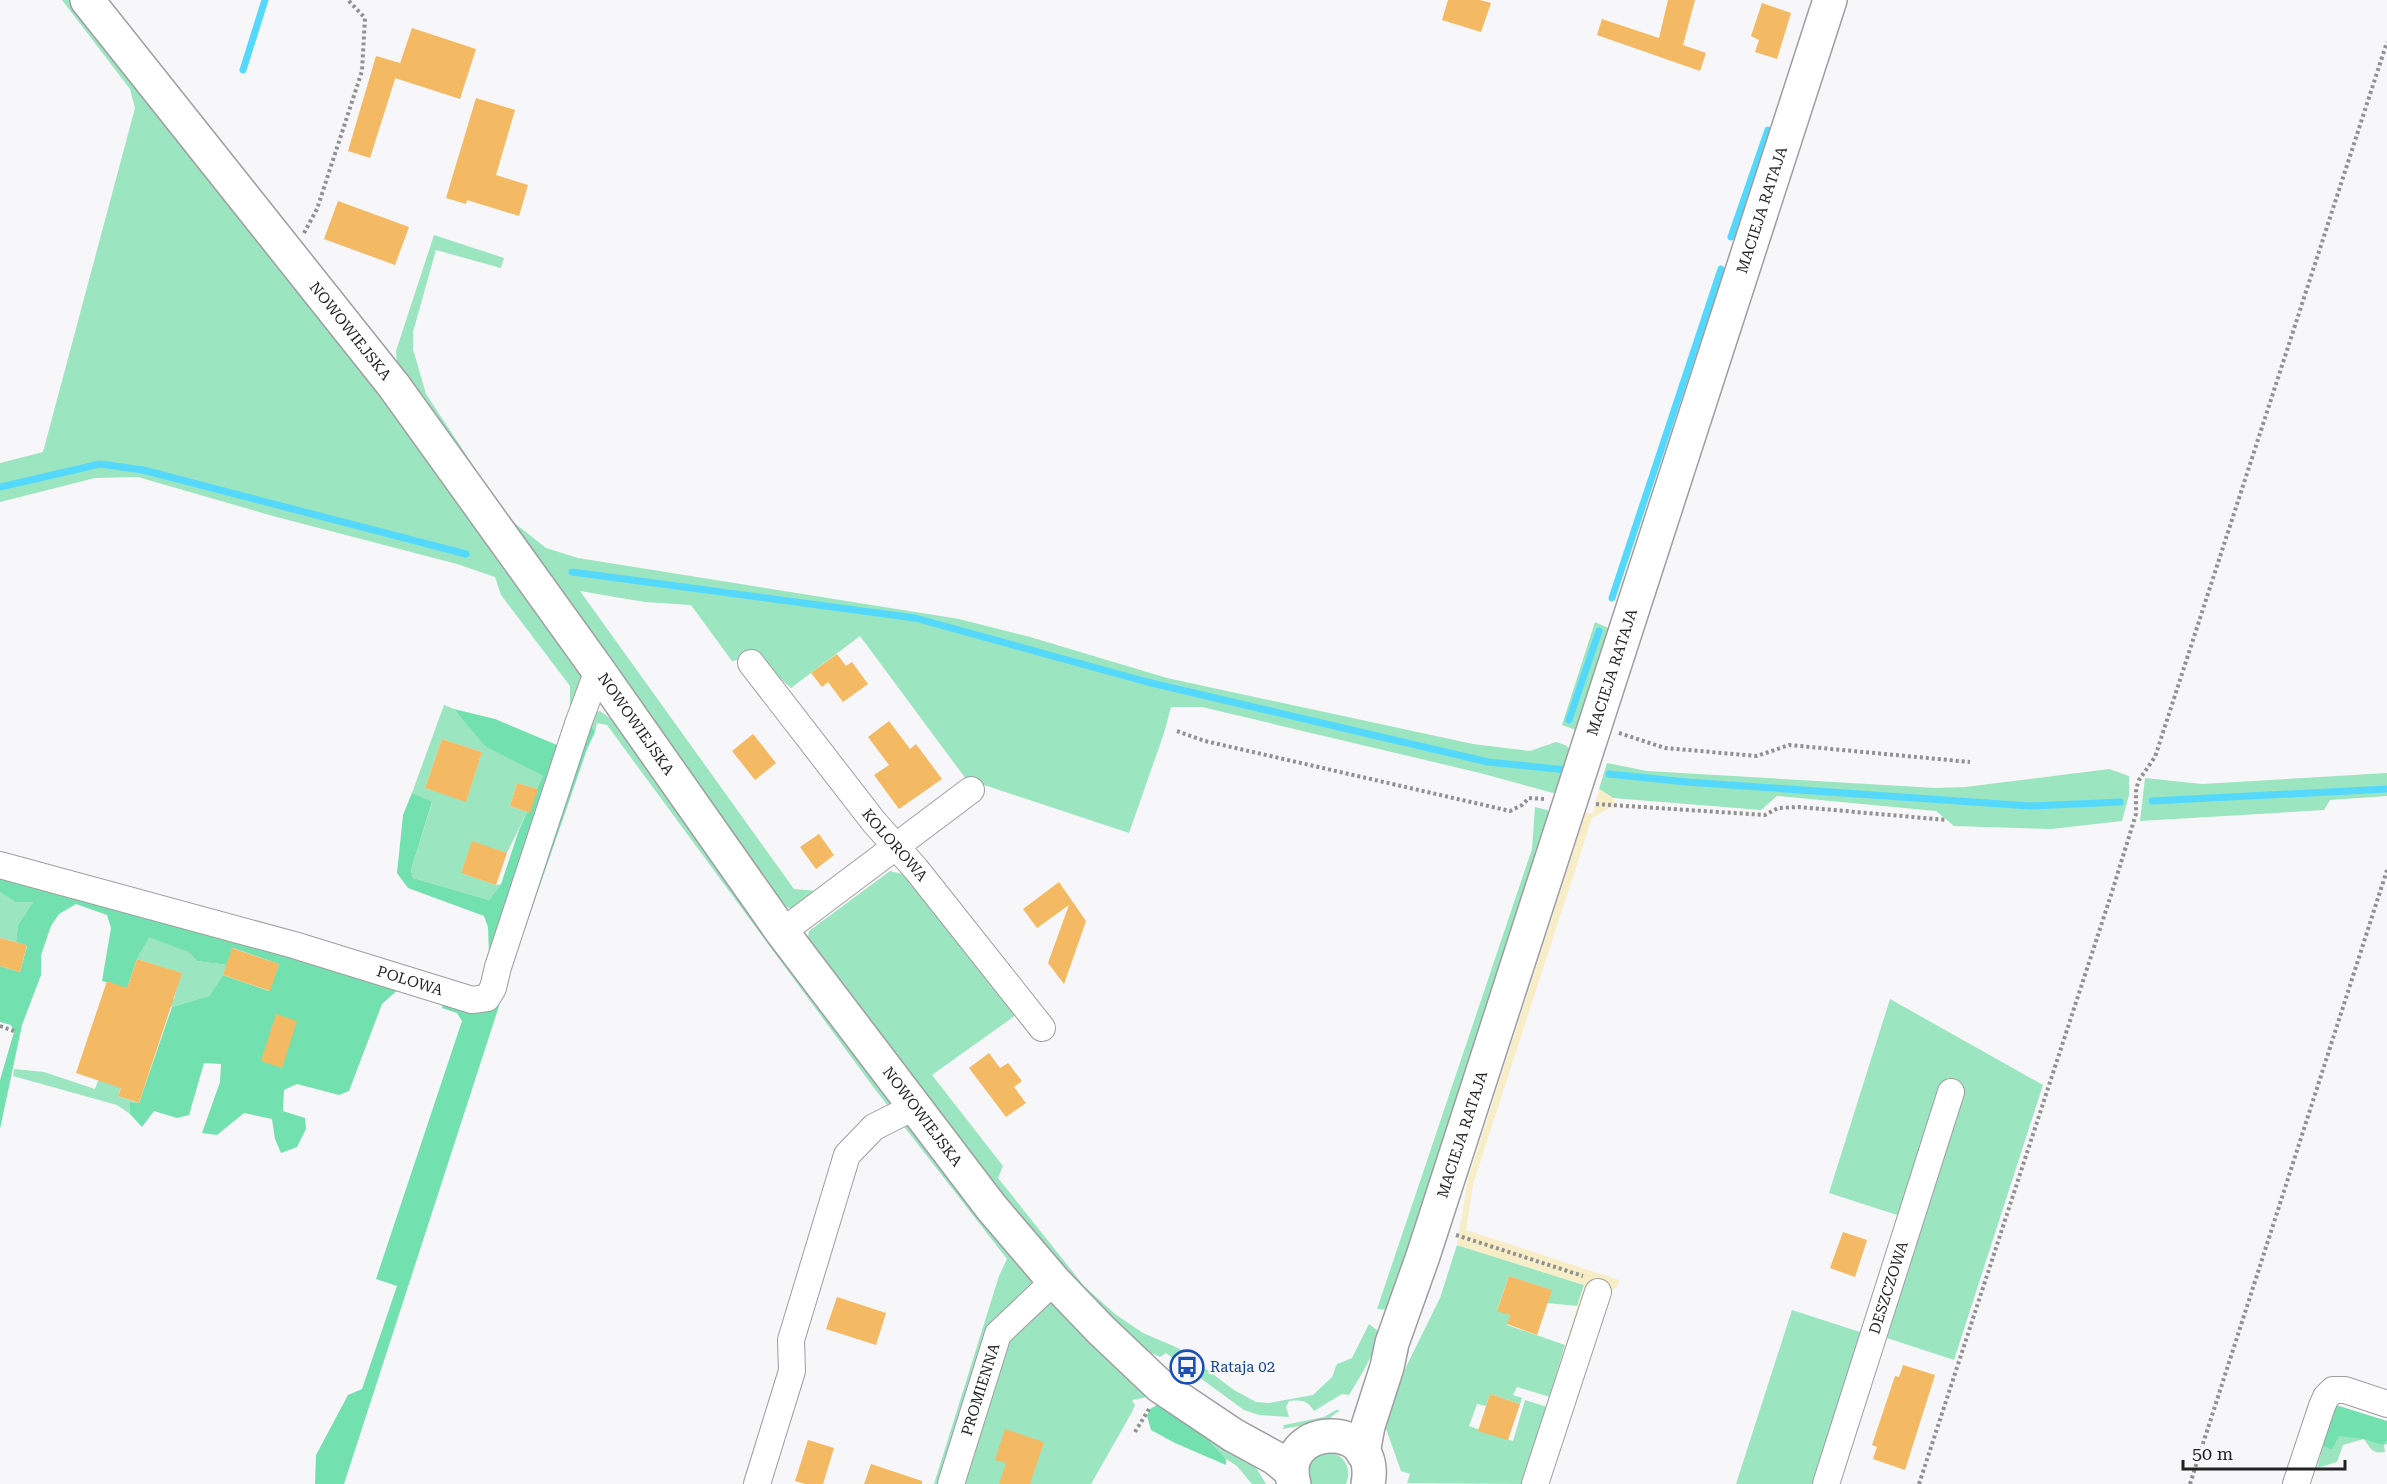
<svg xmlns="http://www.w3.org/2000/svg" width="2387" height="1484" viewBox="0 0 2387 1484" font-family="'Roboto Serif',serif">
  <rect width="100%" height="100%" fill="#f7f6f8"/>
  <path fill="#9be5c1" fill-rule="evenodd" d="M62 0H74L300 279 582 673 584 690 577 714 570 709V686L501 595 495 577 457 564 273 516 138 477 95 478 0 502V463L43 452 135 108 130 89Z
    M434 235 504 258 501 268 436 250 413 332V349L426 394 508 518 546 548 578 558 959 619 1030 637 1167 678 1473 744 1530 751 1556 742 1565 745 1574 752 1562 789 1553 793 1480 773 1202 707H1171L1164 733 1129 833 966 779 860 636 791 688 755 657 732 661 691 605 645 602 580 591 794 889 818 891 793 909 777 904 397 367 396 351Z
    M1595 622 1608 628 1611 632 1585 722 1576 730 1562 725Z
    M444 705 454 709 486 746 543 776 538 789 517 783 510 806 527 812 507 853 472 842 461 873 496 885 501 884 489 900 413 878 411 870 432 803 412 793ZM442 739 482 752 466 801 425 788Z
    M600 711 615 722 1148 1397 1132 1400 1135 1405 1132 1412 1091 1484H934L999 1276 1007 1259 874 1088 607 725 597 723 595 732 586 717 590 713Z
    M1607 763 1647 771 1936 788 1965 787 2109 769 2129 776V795L2122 821 2051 829 1954 826 1936 811 1777 796 1761 810 1613 798 1599 789Z
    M2387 773V796L2330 800 2324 810 2140 821 2145 778 2202 784Z
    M1535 807 1547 810 1554 819 1389 1310 1377 1309 1532 849Z
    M890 871 910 876 1016 1015 932 1075 1003 1166 998 1178 1084 1286 1115 1314 1143 1333 1178 1348 1234 1390 1256 1402 1269 1403 1313 1395 1332 1377 1337 1364 1352 1358 1369 1324 1382 1334 1364 1370 1349 1395 1342 1394 1314 1411C1307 1400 1302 1400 1289 1401L1286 1407 1289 1417 1259 1415 1244 1410 1166 1353 1160 1357 1132 1344 1055 1263 807 945 809 931Z
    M0 892 15 902H33L18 925 16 942 0 938Z
    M149 936 188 952 197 961 227 965 223 975 209 996 172 1007 151 1000 118 1096 141 1104 129 1102 130 1114 117 1105 13 1076 14 1069 44 1072 95 1089 130 990 128 985 174 999 181 973 137 959Z
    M1890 999 2043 1085 1954 1360 1887 1338 1922 1223 1829 1193Z
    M1457 1245 1584 1285 1577 1306 1547 1303 1551 1290 1509 1276 1497 1310 1510 1315 1507 1325 1565 1345 1550 1397 1517 1387 1513 1395 1522 1398 1520 1404 1490 1394 1486 1406 1477 1404 1469 1426 1513 1441 1525 1400 1547 1407 1522 1484 1407 1483 1410 1474 1401 1471 1385 1426 1386 1421 1406 1367 1440 1298Z
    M1792 1310 1863 1333 1815 1484H1736Z
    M1161 1406 1253 1458 1255 1466 1266 1484H1252L1237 1466 1226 1459 1206 1437Z
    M1336 1410H1340L1326 1421 1283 1429 1284 1425 1324 1417Z
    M2338 1436H2365L2383 1445 2387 1441V1444L2384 1445 2385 1452C2372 1454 2371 1449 2364 1439L2343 1445 2337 1462 2317 1468 2323 1446 2332 1450Z
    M1325 1452C1343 1453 1353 1466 1346 1484H1311C1303 1470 1311 1457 1325 1452Z"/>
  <path fill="#73e0af" d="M454 709 495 719 557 745 570 709 586 717 595 732 587 749 509 975 489 954 488 927 484 916 408 888 397 873 403 815 412 793 432 802 411 870 413 878 489 900 501 884 519 830 543 776 485 746Z
    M0 875 402 986 382 1004 349 1091 339 1095 297 1084 284 1090 283 1111 305 1118 306 1129 297 1147 281 1153 275 1139 272 1119 244 1113 217 1135 202 1133 220 1082 221 1064 204 1063 189 1115 177 1118 154 1111 142 1127 130 1114 129 1102 139 1103 172 1007 209 996 223 975 269 991 279 964 233 948 227 965 197 961 188 952 149 937 137 959 128 985 130 989 102 981 111 928 107 915 76 904 59 914 51 926 41 955V975L22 1025 0 1129V1080L14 1032 11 1025 0 1022V966L20 972 27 946 16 942 18 925 33 902H15L0 892Z
    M444 998 493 1003 499 1006 344 1484H315L316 1455 348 1395 362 1389 397 1286 376 1279 462 1021 457 1013 442 1008Z
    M1157 1405 1206 1437 1226 1459V1465L1175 1443 1151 1430 1147 1416 1150 1409Z
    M2336 1405 2387 1421V1441L2383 1445 2364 1439 2339 1436 2332 1450 2323 1446Z"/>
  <path fill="#f7edc7" d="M1599 789 1613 798 1615 805 1592 818 1473 1184 1466 1230 1619 1280 1617 1287 1605 1295 1547 1484H1522L1584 1285 1457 1245 1468 1179 1586 812 1593 814Z"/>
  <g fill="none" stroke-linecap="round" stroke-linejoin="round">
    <path stroke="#54d8fb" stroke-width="7" d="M243 70 265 0
      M1731 237 1768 130
      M0 487 100 464 143 470 466 554
      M572 572 915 618 1147 682 1488 762 1567 770
      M1612 598 1721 269
      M1569 720 1599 631
      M1609 774 1687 782 2030 806 2120 802
      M2152 801 2387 789"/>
  </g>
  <path fill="#f4b963" d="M1448 0H1480L1491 3 1481 32 1442 20Z
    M1668 0H1695L1683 45 1706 53 1700 71 1597 35 1602 19 1659 38Z
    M1762 3 1791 13 1777 59 1755 52 1759 40 1751 36Z
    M412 28 476 49 460 99 395 78Z
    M376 56 400 63 370 158 348 151Z
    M476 98 515 110 496 175 528 185 519 216 467 200 466 204 446 198Z
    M338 201 409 227 395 265 324 239Z
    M837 654 846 666 852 662 868 684 843 702 828 682 822 687 811 673Z
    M889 721 910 749 916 744 942 779 899 809 874 775 889 765 868 737Z
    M753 734 776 763 755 780 732 751Z
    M442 739 482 752 466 802 425 788Z
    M517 783 538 789 530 813 510 806Z
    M819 834 834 855 816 869 800 847Z
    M472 841 507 853 496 885 461 873Z
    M1059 882 1086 921 1064 984 1048 963 1069 905 1037 928 1023 909Z
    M0 938 27 945 20 972 0 966Z
    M232 948 279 964 270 991 223 975Z
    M137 959 182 973 139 1103 118 1096 121 1088 76 1073 107 981 127 988Z
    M276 1014 297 1021 282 1068 261 1061Z
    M989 1053 1000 1068 1008 1063 1022 1081 1014 1087 1026 1103 1006 1117 969 1068Z
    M1843 1232 1867 1240 1855 1277 1830 1268Z
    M1509 1276 1552 1290 1537 1335 1507 1324 1510 1315 1497 1311Z
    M837 1297 886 1313 876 1345 826 1329Z
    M1903 1365 1935 1375 1905 1470 1873 1459 1877 1447 1872 1445 1895 1376 1899 1377Z
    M1490 1394 1520 1404 1508 1440 1478 1431Z
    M1005 1429 1044 1442 1030 1484H999L1006 1463 995 1460Z
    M808 1440 834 1448 823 1484H805L795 1481Z
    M871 1464 922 1481V1484H864Z"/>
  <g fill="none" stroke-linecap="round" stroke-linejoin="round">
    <g stroke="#9e9da0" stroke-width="28">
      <g id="street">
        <path id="s1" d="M751 663 874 822 916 869 1042 1028"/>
        <path id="s2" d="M0 865 294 945 472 1000 487 998 493 988 498 967 578 724 598 670"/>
        <path d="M782 932 971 790"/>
        <path d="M757 1484 792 1371 791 1340 847 1155 874 1127 914 1107"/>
        <path id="s3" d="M951 1484 998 1334 1054 1281"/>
        <path d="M1535 1484 1598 1292"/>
        <path id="s4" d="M1826 1484 1951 1092"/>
        <path d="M2296 1484 2322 1406 2326 1397 2333 1390H2345L2387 1404"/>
      </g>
    </g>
    <g stroke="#9e9da0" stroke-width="36">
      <g id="secondary">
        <path id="s5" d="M87 0 394 386 598 670 782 932 991 1207 1054 1281 1101 1330 1160 1386 1233 1435 1275 1458 1292 1472"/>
        <path id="s6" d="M1363 1453 1368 1426 1387 1367 1392 1343 1423 1256 1830 0"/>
        <path d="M1294 1484C1276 1424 1381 1416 1368 1484"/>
      </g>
    </g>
    <path stroke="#919192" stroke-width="4" stroke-dasharray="3 3" stroke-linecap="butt" d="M304 233 317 209 362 71 365 18 348 0
      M1177 731 1205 741 1510 811 1522 805 1529 798 1544 799
      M1619 733 1665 748 1757 756 1789 745 1970 762
      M1596 804 1765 815 1778 808 1799 807 1947 820
      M0 1026 14 1031
      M1456 1235 1583 1276
      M1135 1432 1149 1409
      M1919 1484 2111 895 2136 814V789L2139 780 2155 757 2387 42
      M2190 1484 2387 870"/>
    <use href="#street" stroke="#fff" stroke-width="26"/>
    <use href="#secondary" stroke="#fff" stroke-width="33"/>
  </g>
  <defs>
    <g id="bus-ring" transform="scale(1.725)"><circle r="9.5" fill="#f7f6f8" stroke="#1a4fb4" stroke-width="1.5"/><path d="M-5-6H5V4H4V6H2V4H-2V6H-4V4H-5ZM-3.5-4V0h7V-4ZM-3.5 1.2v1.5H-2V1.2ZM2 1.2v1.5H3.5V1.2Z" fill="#1a4fb4"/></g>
  </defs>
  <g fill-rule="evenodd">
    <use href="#bus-ring" x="1187" y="1367"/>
  </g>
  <g text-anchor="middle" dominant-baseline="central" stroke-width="4.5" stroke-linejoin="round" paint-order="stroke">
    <g font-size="15" fill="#222223" stroke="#f7f6f8">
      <text stroke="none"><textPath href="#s6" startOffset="1306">MACIEJA RATAJA</textPath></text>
      <text stroke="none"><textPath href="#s5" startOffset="423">NOWOWIEJSKA</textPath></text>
      <text stroke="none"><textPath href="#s6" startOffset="820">MACIEJA RATAJA</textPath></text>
      <text stroke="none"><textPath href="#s5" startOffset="909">NOWOWIEJSKA</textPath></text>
      <text stroke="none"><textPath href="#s1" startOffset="232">KOLOROWA</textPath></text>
      <text stroke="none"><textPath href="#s2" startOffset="426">POLOWA</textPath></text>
      <text stroke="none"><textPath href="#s5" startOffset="1395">NOWOWIEJSKA</textPath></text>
      <text stroke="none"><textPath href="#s6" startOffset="334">MACIEJA RATAJA</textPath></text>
      <text stroke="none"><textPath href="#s4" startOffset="206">DESZCZOWA</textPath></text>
      <text stroke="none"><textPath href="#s3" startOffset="99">PROMIENNA</textPath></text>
    </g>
    <g font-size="15" fill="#164399" stroke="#f7f6f8" text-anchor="start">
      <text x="1210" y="1367">Rataja 02</text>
    </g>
  </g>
  <path d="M2183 1460v9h162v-9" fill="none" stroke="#222223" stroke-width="3"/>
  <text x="2192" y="1460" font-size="18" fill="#222223" stroke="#f7f6f8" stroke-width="4.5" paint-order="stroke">50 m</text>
</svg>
